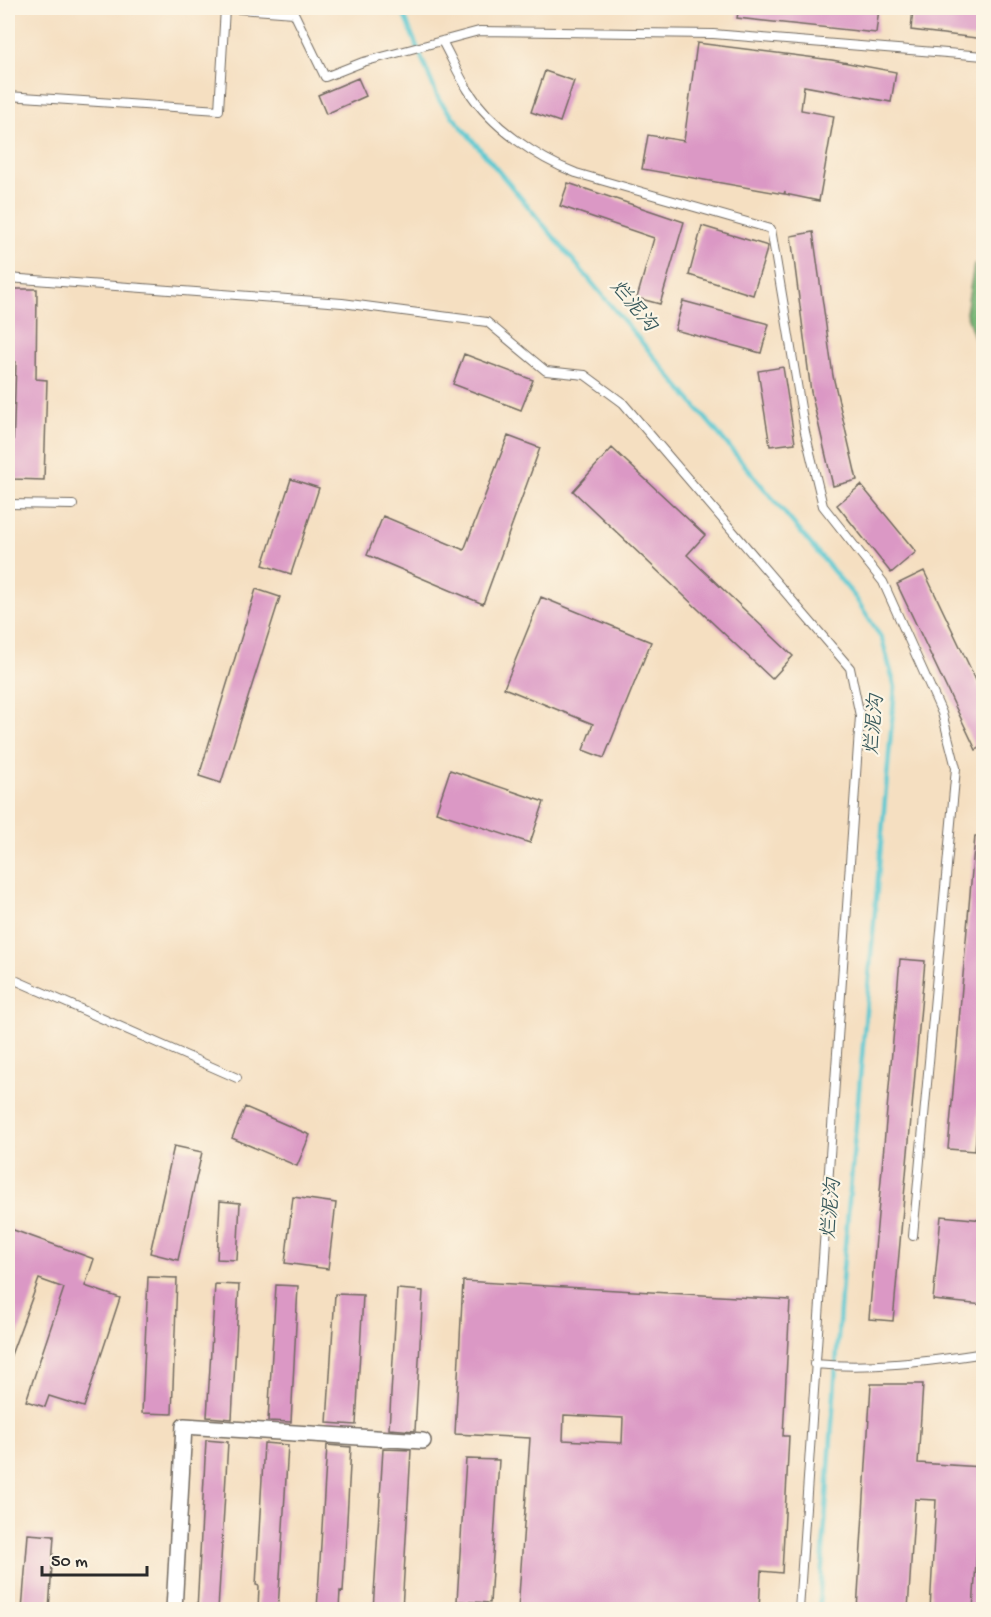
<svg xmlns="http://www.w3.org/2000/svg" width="991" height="1617" viewBox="0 0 991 1617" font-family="'Gochi Hand','LXGW WenKai TC',sans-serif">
  <rect width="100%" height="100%" fill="#fcf5e5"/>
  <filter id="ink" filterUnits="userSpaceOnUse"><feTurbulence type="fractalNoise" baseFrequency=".0167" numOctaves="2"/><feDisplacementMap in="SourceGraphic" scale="12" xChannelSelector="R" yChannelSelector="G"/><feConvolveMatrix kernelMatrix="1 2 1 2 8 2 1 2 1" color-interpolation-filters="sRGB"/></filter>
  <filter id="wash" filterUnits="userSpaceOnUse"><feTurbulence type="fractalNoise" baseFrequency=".008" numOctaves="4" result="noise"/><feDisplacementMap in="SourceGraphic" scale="24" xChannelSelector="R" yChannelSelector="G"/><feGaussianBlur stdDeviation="1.35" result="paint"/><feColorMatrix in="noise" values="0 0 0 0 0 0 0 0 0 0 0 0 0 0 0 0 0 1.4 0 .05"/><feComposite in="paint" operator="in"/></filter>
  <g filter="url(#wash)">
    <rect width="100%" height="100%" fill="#f5dfc1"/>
    <path fill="#7ab878" stroke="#527252" stroke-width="1.5" d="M974 265 983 267V363L966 313Z"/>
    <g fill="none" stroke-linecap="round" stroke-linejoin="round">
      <path stroke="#5bc8d1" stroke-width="4.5" d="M401 8 439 100 855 597 882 639 895 687 842 1280 819 1610"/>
    </g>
    <g id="blocks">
      <path fill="#db98c5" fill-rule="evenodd" d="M739 8H879L876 33 737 18Z
        M913 8 984 14V39L911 30Z
        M697 43 832 60 896 72 891 102 804 86 801 110 834 116 819 201 785 194V191L784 194 642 169 648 135 684 141Z
        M545 71 574 81 560 122 531 112Z
        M358 78 366 96 326 114 318 95Z
        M568 183 684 222 660 304 637 298 654 238 560 206Z
        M702 226 768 246 753 295 689 275Z
        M813 232 833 376 857 480 833 486 811 392 791 236Z
        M8 289H37L36 379 47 380 44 480 12 479 16 362H8Z
        M683 301 769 324 761 353 675 330Z
        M464 354 533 380 521 410 453 384Z
        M783 367 795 443 770 446 758 371Z
        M508 436 540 448 483 604 367 555 383 516 464 550Z
        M612 448 705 535 687 555 793 656 772 679 573 491Z
        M291 479 319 488 291 574 263 565Z
        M861 485 916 552 891 573 837 505Z
        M924 571 984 697V746L976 750 897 584Z
        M256 589 280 597 221 783 199 776Z
        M541 597 651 642 604 758 583 750 593 724 504 688Z
        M450 770 544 802 530 843 436 812Z
        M975 836H984V1037L975 1151 948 1149Z
        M900 959 925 961 893 1321 869 1319Z
        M245 1107 310 1135 297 1166 232 1138Z
        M174 1146 202 1152 178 1260 150 1253Z
        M293 1197 336 1203 328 1269 285 1263Z
        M220 1201 240 1203 237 1260 217 1259Z
        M941 1216 984 1220V1305L933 1300Z
        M8 1228 94 1259 85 1286 120 1298 84 1407 49 1396 45 1407 26 1401 64 1288 39 1279 8 1363Z
        M148 1277 177 1278 172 1414 142 1413Z
        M463 1281 790 1300 783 1436H789L782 1573 761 1571 759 1610H518L530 1438 455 1434ZM564 1415 623 1418 622 1443 563 1440Z
        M215 1284 239 1285 232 1419 207 1417Z
        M276 1285 298 1286 291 1422 268 1421Z
        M397 1289 423 1291 415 1431 389 1429Z
        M335 1294 363 1295 356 1425 327 1423Z
        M871 1384H923L918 1463 982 1467 973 1610H930L936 1500 915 1499 908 1610H857Z
        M206 1440 228 1442 218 1610H197Z
        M264 1443 288 1445 278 1610H258L259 1586 256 1585Z
        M327 1445 351 1447 343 1592 340 1591 339 1610H317Z
        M383 1449 411 1450 402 1610H373Z
        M466 1459 499 1460 490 1603 457 1601Z
        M28 1534 54 1536 49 1610H22Z"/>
    </g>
  </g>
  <g filter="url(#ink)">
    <use href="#blocks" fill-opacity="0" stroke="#726a60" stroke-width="1.5"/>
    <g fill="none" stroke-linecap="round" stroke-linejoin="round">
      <g stroke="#726a60" stroke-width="10">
        <path id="lane" d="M442 41C451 57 458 74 468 90 491 127 537 158 576 173L771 229 805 432 823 506 883 582 942 713 956 768 913 1236
          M8 96 219 110 225 8 294 13 325 77 363 62 479 31 713 34 984 56
          M8 278 342 303 487 322 546 371 585 375 623 403 850 668 860 716 799 1610
          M8 504 73 505
          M8 977 237 1078
          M814 1364C872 1369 927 1362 984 1353"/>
      </g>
      <g stroke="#726a60" stroke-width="18">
        <path id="street" d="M174 1610 184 1426 423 1441"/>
      </g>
      <use href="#lane" stroke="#fff" stroke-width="8"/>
      <use href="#street" stroke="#fff" stroke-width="15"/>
    </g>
  </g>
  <g text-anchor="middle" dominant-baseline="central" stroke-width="4.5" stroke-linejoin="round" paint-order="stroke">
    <g font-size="20" font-style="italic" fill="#395a5d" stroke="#fcf5e5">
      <text transform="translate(632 307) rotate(50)">烂泥沟</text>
      <text transform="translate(876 725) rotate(-85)">烂泥沟</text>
      <text transform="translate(833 1209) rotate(-85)">烂泥沟</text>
    </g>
  </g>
  <rect width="991" height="1617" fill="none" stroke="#fcf5e5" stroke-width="30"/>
  <path d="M42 1566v9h105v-9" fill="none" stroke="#2b2b2b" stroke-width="3"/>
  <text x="51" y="1566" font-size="18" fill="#2b2b2b" stroke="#fcf5e5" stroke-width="4.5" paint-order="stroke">50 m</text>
</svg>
